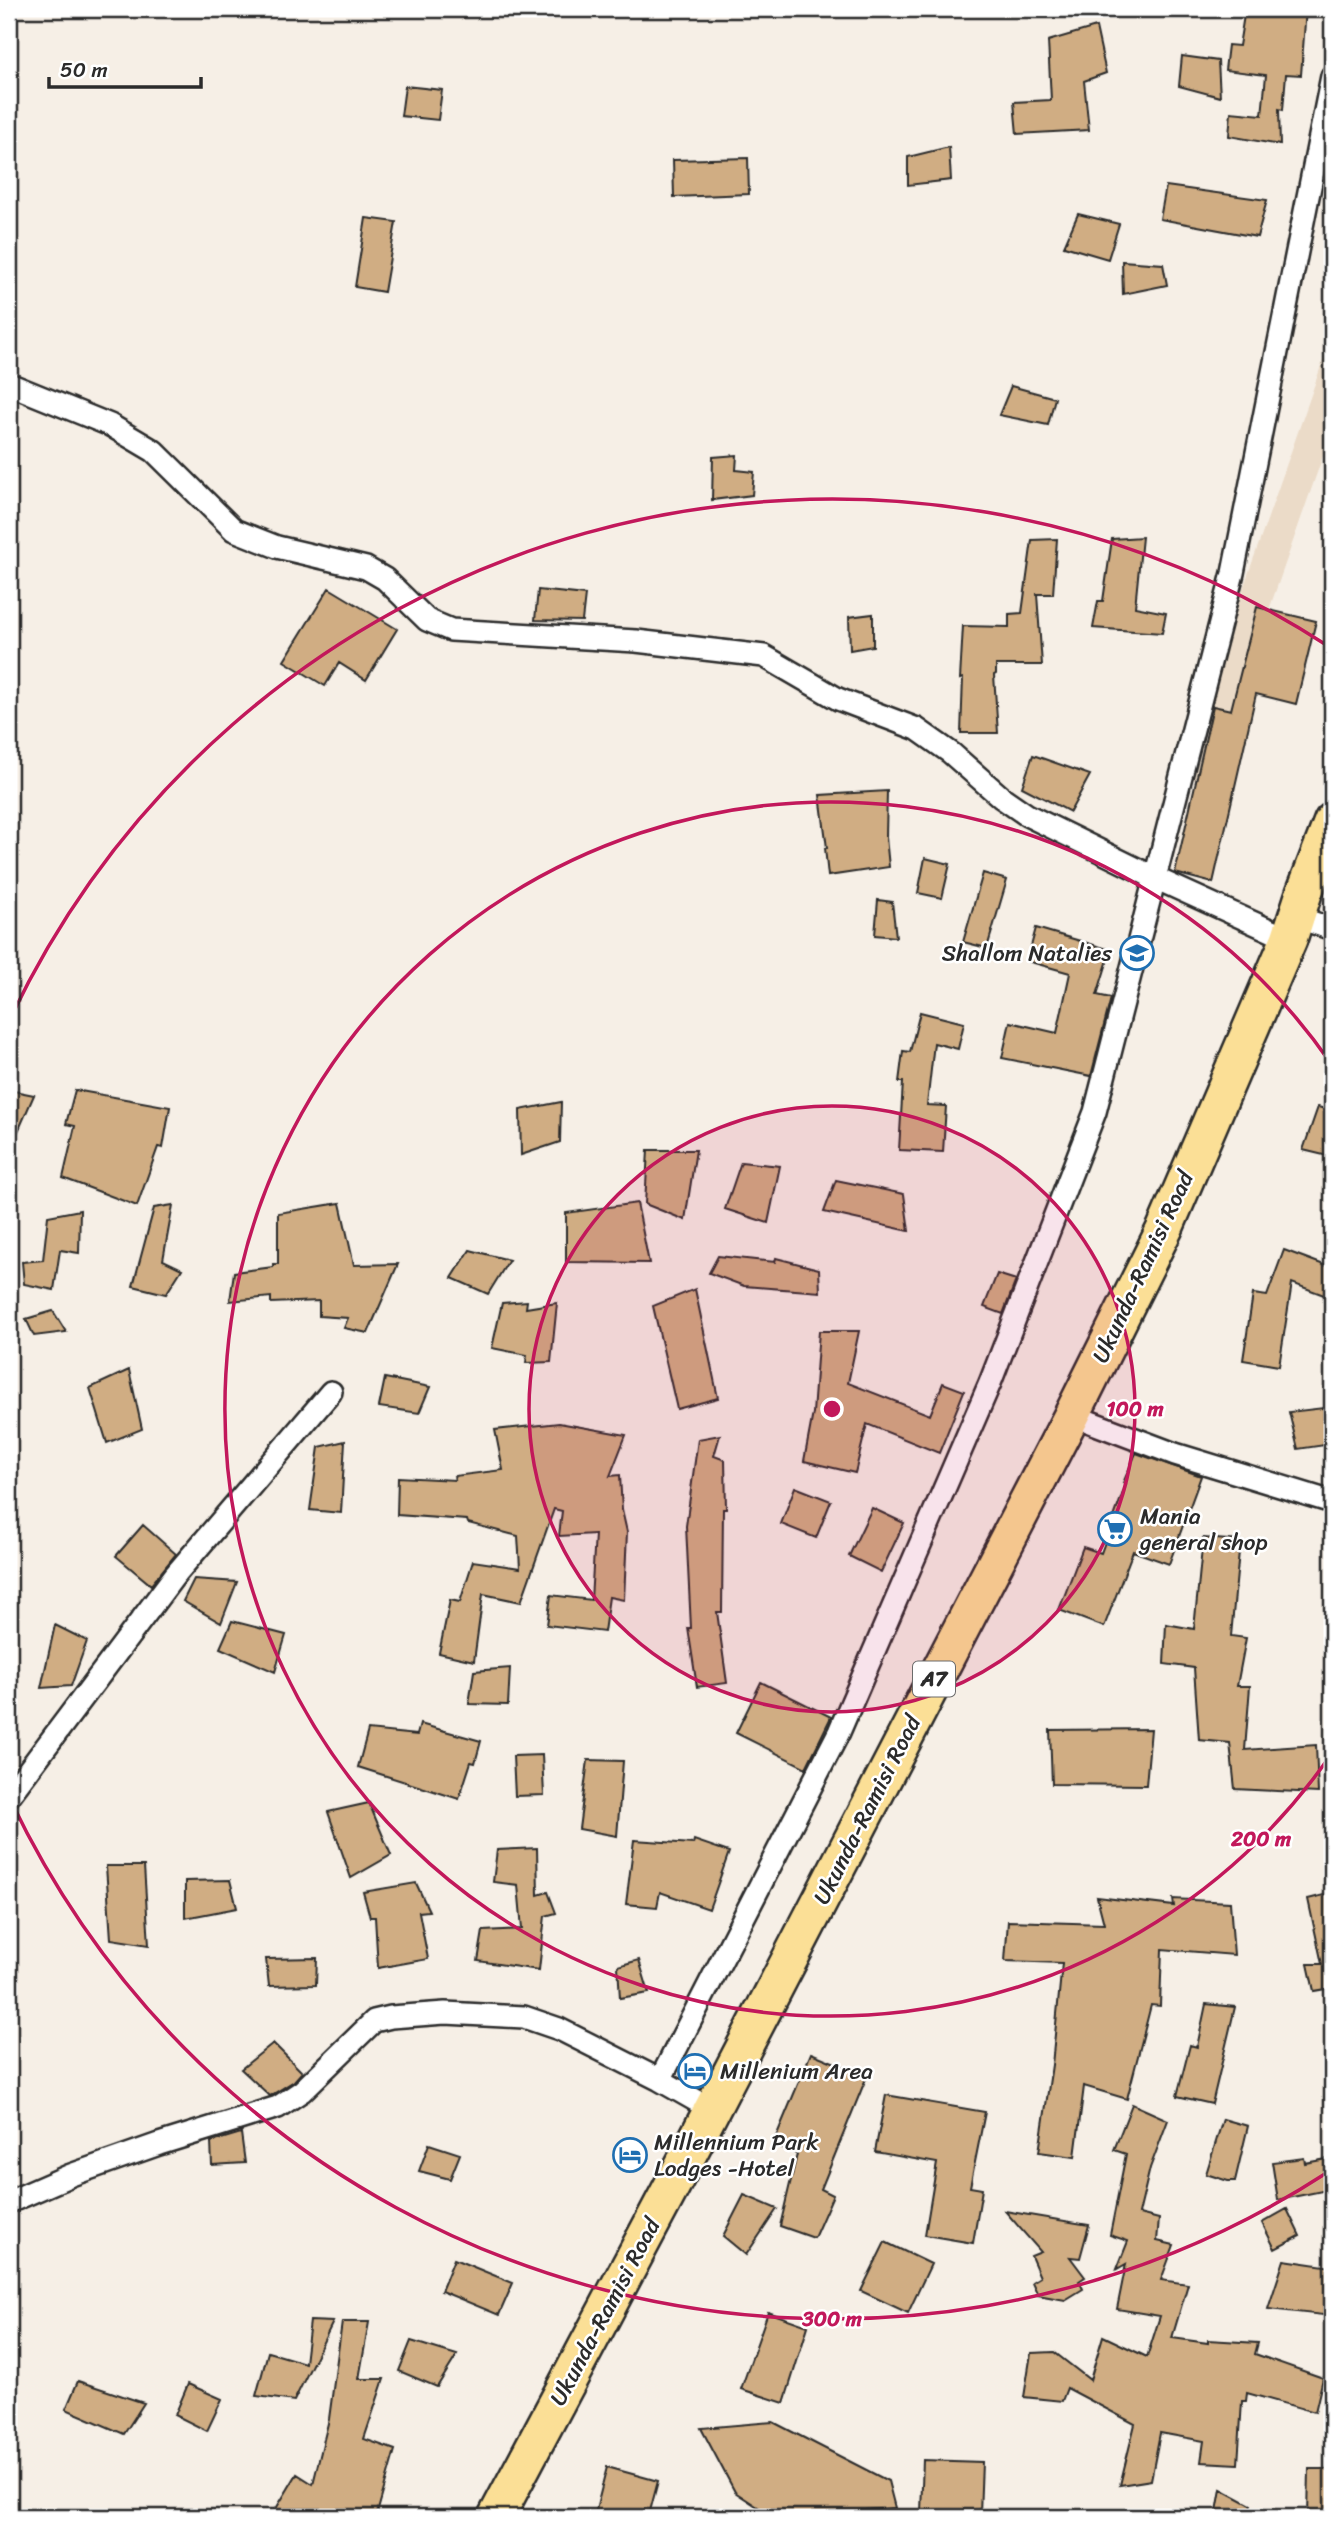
<svg xmlns="http://www.w3.org/2000/svg" width="1341" height="2526" viewBox="0 0 1341 2526" font-family="Sriracha,sans-serif">
  <rect width="100%" height="100%" fill="#f6efe6"/>
  <filter id="ink" filterUnits="userSpaceOnUse"><feTurbulence type="fractalNoise" baseFrequency=".0143" numOctaves="2"/><feDisplacementMap in="SourceGraphic" scale="14" xChannelSelector="R" yChannelSelector="G"/><feConvolveMatrix kernelMatrix="1 2 1 2 8 2 1 2 1" color-interpolation-filters="sRGB"/></filter>
  <g filter="url(#ink)">
    <path fill="#ebdbc8" d="M1332 335V430L1208 784 1178 774Z"/>
    <path fill="#d0ad83" stroke="#2b2b2b" stroke-width="2" d="M1245 9H1306L1301 75 1286 74 1283 110 1279 109 1280 145 1229 136 1231 112 1262 115 1266 75 1225 70 1228 45 1239 46Z
      M1096 27 1106 73 1084 81 1089 130 1017 134 1014 102 1051 100 1048 41Z
      M1182 56 1218 61 1220 97 1179 86Z
      M405 86 442 90 438 120 401 116Z
      M949 147 951 180 908 185V157Z
      M748 158 749 194 674 197 673 160Z
      M1166 186 1267 200 1257 237 1160 219Z
      M1078 214 1119 224 1108 259 1064 246Z
      M366 218 396 222 384 292 355 287Z
      M1122 261 1163 264 1167 285 1123 294Z
      M1011 386 1055 398 1048 425 999 415Z
      M737 455 736 470 754 472 752 495 712 500 713 457Z
      M1142 537 1135 607 1166 613 1162 633 1093 628 1098 601H1103L1112 539Z
      M1057 539 1053 594H1037L1042 665H996V674L994 675 998 733H961L963 678 960 679 963 626 1009 627V614L1022 613 1032 540Z
      M329 588 397 629 366 680 339 663 325 686 284 661Z
      M538 590 585 595 582 621 535 620Z
      M1257 607 1316 621 1296 704 1256 694 1213 883 1175 873 1213 706 1231 710Z
      M873 614V646L850 650 849 617Z
      M1033 755 1090 775 1070 812 1022 787Z
      M887 791 886 837 889 867 828 876 825 848H827L820 795Z
      M925 858 950 864 942 898 918 893Z
      M983 873 1007 880 987 948 963 942Z
      M878 900 892 902 896 937 875 935Z
      M1036 928 1111 950 1097 995 1111 998 1091 1076 1002 1058 1010 1022 1057 1033 1070 973 1027 961Z
      M920 1012 964 1023 958 1049 934 1043 927 1105 946 1106 943 1152 899 1150 903 1082H899L903 1051 910 1052Z
      M9 1090 34 1095 9 1152Z
      M75 1090 170 1107 163 1148 158 1147 137 1206 63 1178 75 1126 66 1124Z
      M561 1102 560 1142 521 1155 520 1110Z
      M1318 1107 1332 1111V1157L1303 1150Z
      M648 1150H696L685 1220 645 1204Z
      M741 1162 780 1166 768 1223 725 1209Z
      M836 1180 904 1194 909 1231 824 1212Z
      M340 1203 354 1265 398 1264 368 1333 344 1328 348 1318 319 1316V1301L271 1303V1297L230 1301 234 1272 273 1267V1264H278V1213Z
      M637 1203 649 1263 566 1262V1213Z
      M173 1205 163 1260 182 1269 166 1294 133 1286 154 1208Z
      M80 1210 79 1253 60 1250 54 1290 24 1284 22 1262 43 1260 48 1216Z
      M470 1250 509 1260 488 1294 452 1278Z
      M1284 1250 1332 1268V1298L1292 1283 1279 1366 1243 1360 1253 1294 1267 1296Z
      M718 1256 775 1262 776 1258 819 1269 820 1292 744 1286 709 1273Z
      M997 1274 1016 1280 1003 1314 984 1307Z
      M695 1289 718 1398 677 1409 653 1306Z
      M527 1301 526 1308 557 1303 551 1362 526 1363 527 1355 492 1348 502 1303Z
      M53 1311 66 1332 34 1336 26 1319Z
      M819 1331H859L848 1383 930 1415 943 1383 964 1391 939 1453 867 1424 855 1473 804 1461 813 1413Z
      M129 1370 142 1429 107 1443 90 1388Z
      M385 1378 430 1387 419 1413 379 1407Z
      M1332 1407V1444L1298 1449 1289 1412Z
      M559 1423 626 1435 610 1476 620 1475 622 1510 627 1532 624 1600 609 1597 604 1632 547 1625 551 1595 591 1600 595 1534 559 1536 562 1511 554 1509 521 1602 483 1594 474 1661 439 1653 450 1600 460 1602 473 1561 520 1568 518 1536 468 1523 467 1520 397 1515 398 1477 455 1480 454 1476 503 1470 495 1430Z
      M720 1435 714 1456 725 1460 726 1509H723L722 1612H717L727 1683 697 1687 688 1628H691L686 1526 698 1439Z
      M345 1441 341 1513 310 1510 319 1447Z
      M1136 1453 1201 1476 1169 1564 1133 1551 1104 1627 1059 1610 1083 1547 1101 1553 1126 1484 1123 1483Z
      M795 1487 831 1501 816 1538 781 1524Z
      M872 1508 904 1523 881 1572 849 1556Z
      M143 1525 176 1554 151 1585 116 1556Z
      M1203 1538 1240 1541 1231 1636 1246 1638 1237 1686H1250L1245 1750 1316 1745 1318 1793 1235 1789 1230 1743 1199 1740 1194 1668 1164 1664 1166 1624 1194 1629Z
      M194 1579 237 1582 221 1623 183 1601Z
      M232 1621 286 1635 275 1672 220 1648Z
      M55 1625 87 1641 71 1686 41 1688Z
      M510 1668 508 1705 469 1704 474 1671Z
      M761 1682 831 1717 806 1768 736 1733Z
      M420 1724 481 1741 475 1763 471 1762 459 1799 358 1767 368 1730 417 1735Z
      M1151 1729 1146 1785 1052 1784 1050 1730Z
      M542 1755 544 1795 515 1796 513 1756Z
      M588 1760 623 1761 617 1836 579 1829Z
      M369 1803 391 1855 351 1878 328 1812Z
      M634 1840 693 1844 694 1840 729 1852 709 1909 660 1892 657 1907 626 1904Z
      M537 1848 538 1895 548 1892 556 1913 545 1916 539 1970 478 1961 483 1931 522 1929 518 1885 493 1882 497 1850Z
      M106 1866H144L149 1945 111 1939Z
      M230 1880 237 1908 185 1918V1881Z
      M416 1883 429 1911 419 1912 428 1959 378 1968 375 1917H370L363 1892Z
      M1332 1893V1988L1314 1991 1308 1964H1322L1308 1899Z
      M1097 1897 1174 1906 1173 1899 1230 1902 1234 1955 1162 1949 1160 2006 1151 2005 1127 2099 1084 2086 1075 2157 1039 2152 1052 2065 1062 1963 1005 1961 1008 1921 1104 1924Z
      M317 1958 316 1985 269 1986 266 1959Z
      M639 1960 649 1993 620 1998 618 1966Z
      M1206 2004 1235 2007 1212 2104 1177 2096 1190 2045 1197 2047Z
      M273 2043 302 2072 294 2081 270 2096 241 2069Z
      M811 2053 867 2076 821 2189 833 2195 814 2238 780 2226 797 2154 773 2144Z
      M886 2095 985 2112 970 2187 982 2189 973 2243 925 2235 937 2163 875 2152Z
      M1132 2104 1168 2120 1150 2168 1139 2214 1159 2219 1157 2241 1174 2245 1161 2280 1188 2284 1172 2338 1208 2343V2340L1258 2343 1255 2354 1323 2378 1315 2412 1247 2393 1246 2401H1242L1238 2464 1201 2462 1204 2441 1160 2433 1151 2480 1120 2485 1135 2424 1067 2388 1062 2401 1024 2397 1031 2353 1054 2352 1090 2380 1103 2336 1147 2357 1160 2316 1117 2309 1126 2264 1117 2269 1128 2241 1110 2235 1126 2154 1114 2150Z
      M1223 2119 1248 2126 1235 2181H1228L1206 2174Z
      M241 2133 245 2163 212 2165 211 2142Z
      M429 2144 460 2154 450 2179 419 2171Z
      M1304 2158 1305 2163 1332 2158V2189L1278 2200 1272 2162Z
      M744 2195 777 2209 746 2255 723 2236Z
      M1287 2209 1300 2236 1275 2249 1262 2223Z
      M1005 2211 1089 2225 1080 2258 1070 2257 1085 2277 1079 2281 1083 2289 1065 2300 1038 2295 1032 2282 1040 2277 1031 2256 1041 2252Z
      M885 2242 931 2264 908 2313 861 2291Z
      M454 2259 513 2283 499 2315 441 2291Z
      M1284 2260 1332 2267V2316L1268 2309Z
      M768 2312 808 2326 784 2403 741 2389Z
      M310 2321 333 2322 294 2401 256 2396 268 2352 305 2363Z
      M342 2322H369L359 2379H384L364 2439 395 2450 376 2517H271L297 2474 313 2484 329 2419Z
      M411 2341 457 2355 437 2387 399 2371Z
      M78 2381 144 2403 124 2434 66 2409Z
      M188 2384 222 2399 207 2431 175 2415Z
      M773 2422 888 2481 895 2508 865 2510 864 2517H773L735 2492 701 2428Z
      M923 2460 982 2462 980 2514 921 2512Z
      M607 2467 658 2481 649 2515 595 2514Z
      M1309 2469H1332V2517H1308Z
      M1221 2489 1251 2505 1248 2517H1216Z"/>
    <g fill="none" stroke-linecap="round" stroke-linejoin="round">
      <g stroke="#2b2b2b" stroke-width="26">
        <path id="minor" d="M9 384 110 425 154 451 234 530 277 547 366 568 385 579 427 620 451 630 636 641 764 656 838 699 917 729 951 753 1001 797 1027 815 1155 878 1289 939
          M1296 917 1332 929
          M1072 1415 1175 1454 1332 1502
          M9 1796 175 1575 331 1392
          M711 2109 660 2080 839 1732 990 1383 1095 1112 1233 573 1332 76
          M9 2202 71 2175 159 2144 278 2107 302 2091 374 2021 391 2017 445 2013 524 2017 559 2029 660 2080"/>
      </g>
      <g stroke="#2b2b2b" stroke-width="40">
        <path id="trunk" d="M496 2517 683 2165 1072 1415 1165 1228 1289 939 1304 893 1332 821"/>
      </g>
      <use href="#minor" stroke="#fff" stroke-width="21"/>
      <use href="#trunk" stroke="#fbdf96" stroke-width="35"/>
    </g>
  </g>
  <circle cx="832" cy="1409" r="303" fill="#c2185b" fill-opacity=".12"/>
  <g fill="none" stroke="#c2185b" stroke-width="3.5">
    <circle cx="832" cy="1409" r="303"/>
    <path d="M1332 1753A607 607 0 1 1 1332 1065"/>
    <path d="M1328 2172A910 910 0 0 1 11 1801M11 1017A910 910 0 0 1 1328 646"/>
  </g>
  <defs>
    <g id="school-ring" transform="scale(1.75)"><circle r="9.5" fill="#fff" stroke="#1f6fb2" stroke-width="1.5"/><path d="M0-5L7-2L0 1L-7-2ZM-4 1L0 2.5L4 1V4Q0 6-4 4Z" fill="#1f6fb2"/></g>
    <g id="supermarket-ring" transform="scale(1.75)"><circle r="9.5" fill="#fff" stroke="#1f6fb2" stroke-width="1.5"/><path d="M-6-5.5h2.5l.6 2H6L4.5 2H-2.5L-4.4-4H-6ZM-1.5 3.2a1.3 1.3 0 1 0 .1 0ZM3 3.2a1.3 1.3 0 1 0 .1 0Z" fill="#1f6fb2"/></g>
    <g id="hotel-ring" transform="scale(1.75)"><circle r="9.5" fill="#fff" stroke="#1f6fb2" stroke-width="1.5"/><path d="M-6-4.5h1.5V1H6V5H4.5V3h-9V5H-6ZM-4 0a1.8 1.8 0 1 1 3.6 0ZM.5 0V-2.5h3Q6-2.5 6 0Z" fill="#1f6fb2"/></g>
  </defs>
  <g fill-rule="evenodd">
    <use href="#school-ring" x="1137" y="953"/>
    <use href="#supermarket-ring" x="1115" y="1529"/>
    <use href="#hotel-ring" x="695" y="2071"/>
    <use href="#hotel-ring" x="630" y="2155"/>
  </g>
  <g text-anchor="middle" dominant-baseline="central" stroke-width="5" stroke-linejoin="round" paint-order="stroke">
    <rect fill="#fff" stroke="#6b6b6b" stroke-width="2" x="913" y="1661.5" width="42" height="35" rx="5"/>
    <g font-size="21" font-weight="bold" fill="#2b2b2b">
      <text x="934" y="1679">A7</text>
    </g>
    <g font-size="23" fill="#2b2b2b" stroke="#fff" text-anchor="start">
      <text x="1112" y="953" text-anchor="end">Shallom Natalies</text>
      <text x="1140" y="1516">Mania<tspan x="1140" dy="26">general shop</tspan></text>
      <text x="720" y="2071">Millenium Area</text>
      <text x="654" y="2142">Millennium Park<tspan x="654" dy="26">Lodges -Hotel</tspan></text>
    </g>
    <g font-size="23" fill="#2b2b2b" stroke="#fff">
      <text transform="translate(1143 1267) rotate(-65)">Ukunda-Ramisi Road</text>
      <text transform="translate(867 1810) rotate(-63)">Ukunda-Ramisi Road</text>
      <text transform="translate(605 2312) rotate(-62)">Ukunda-Ramisi Road</text>
    </g>
  </g>
  <circle cx="832" cy="1409" r="10" fill="#c2185b" stroke="#fff" stroke-width="3.5"/>
  <g font-size="21" text-anchor="middle" font-weight="bold" fill="#c2185b" stroke="#fff" stroke-width="5" stroke-linejoin="round" paint-order="stroke">
    <text x="1135" y="1416">100 m</text>
    <text x="1261" y="1846">200 m</text>
    <text x="832" y="2326">300 m</text>
  </g>
  <rect width="1341" height="2526" fill="none" stroke="#fff" stroke-width="35"/>
  <rect x="18" y="18" width="1306" height="2491" fill="none" stroke="#2b2b2b" stroke-width="2.5" filter="url(#ink)"/>
  <path d="M49 77v10h152v-10" fill="none" stroke="#2b2b2b" stroke-width="3.5"/>
  <text x="60" y="77" font-size="21" fill="#2b2b2b" stroke="#ffffff" stroke-width="5" paint-order="stroke">50 m</text>
</svg>
